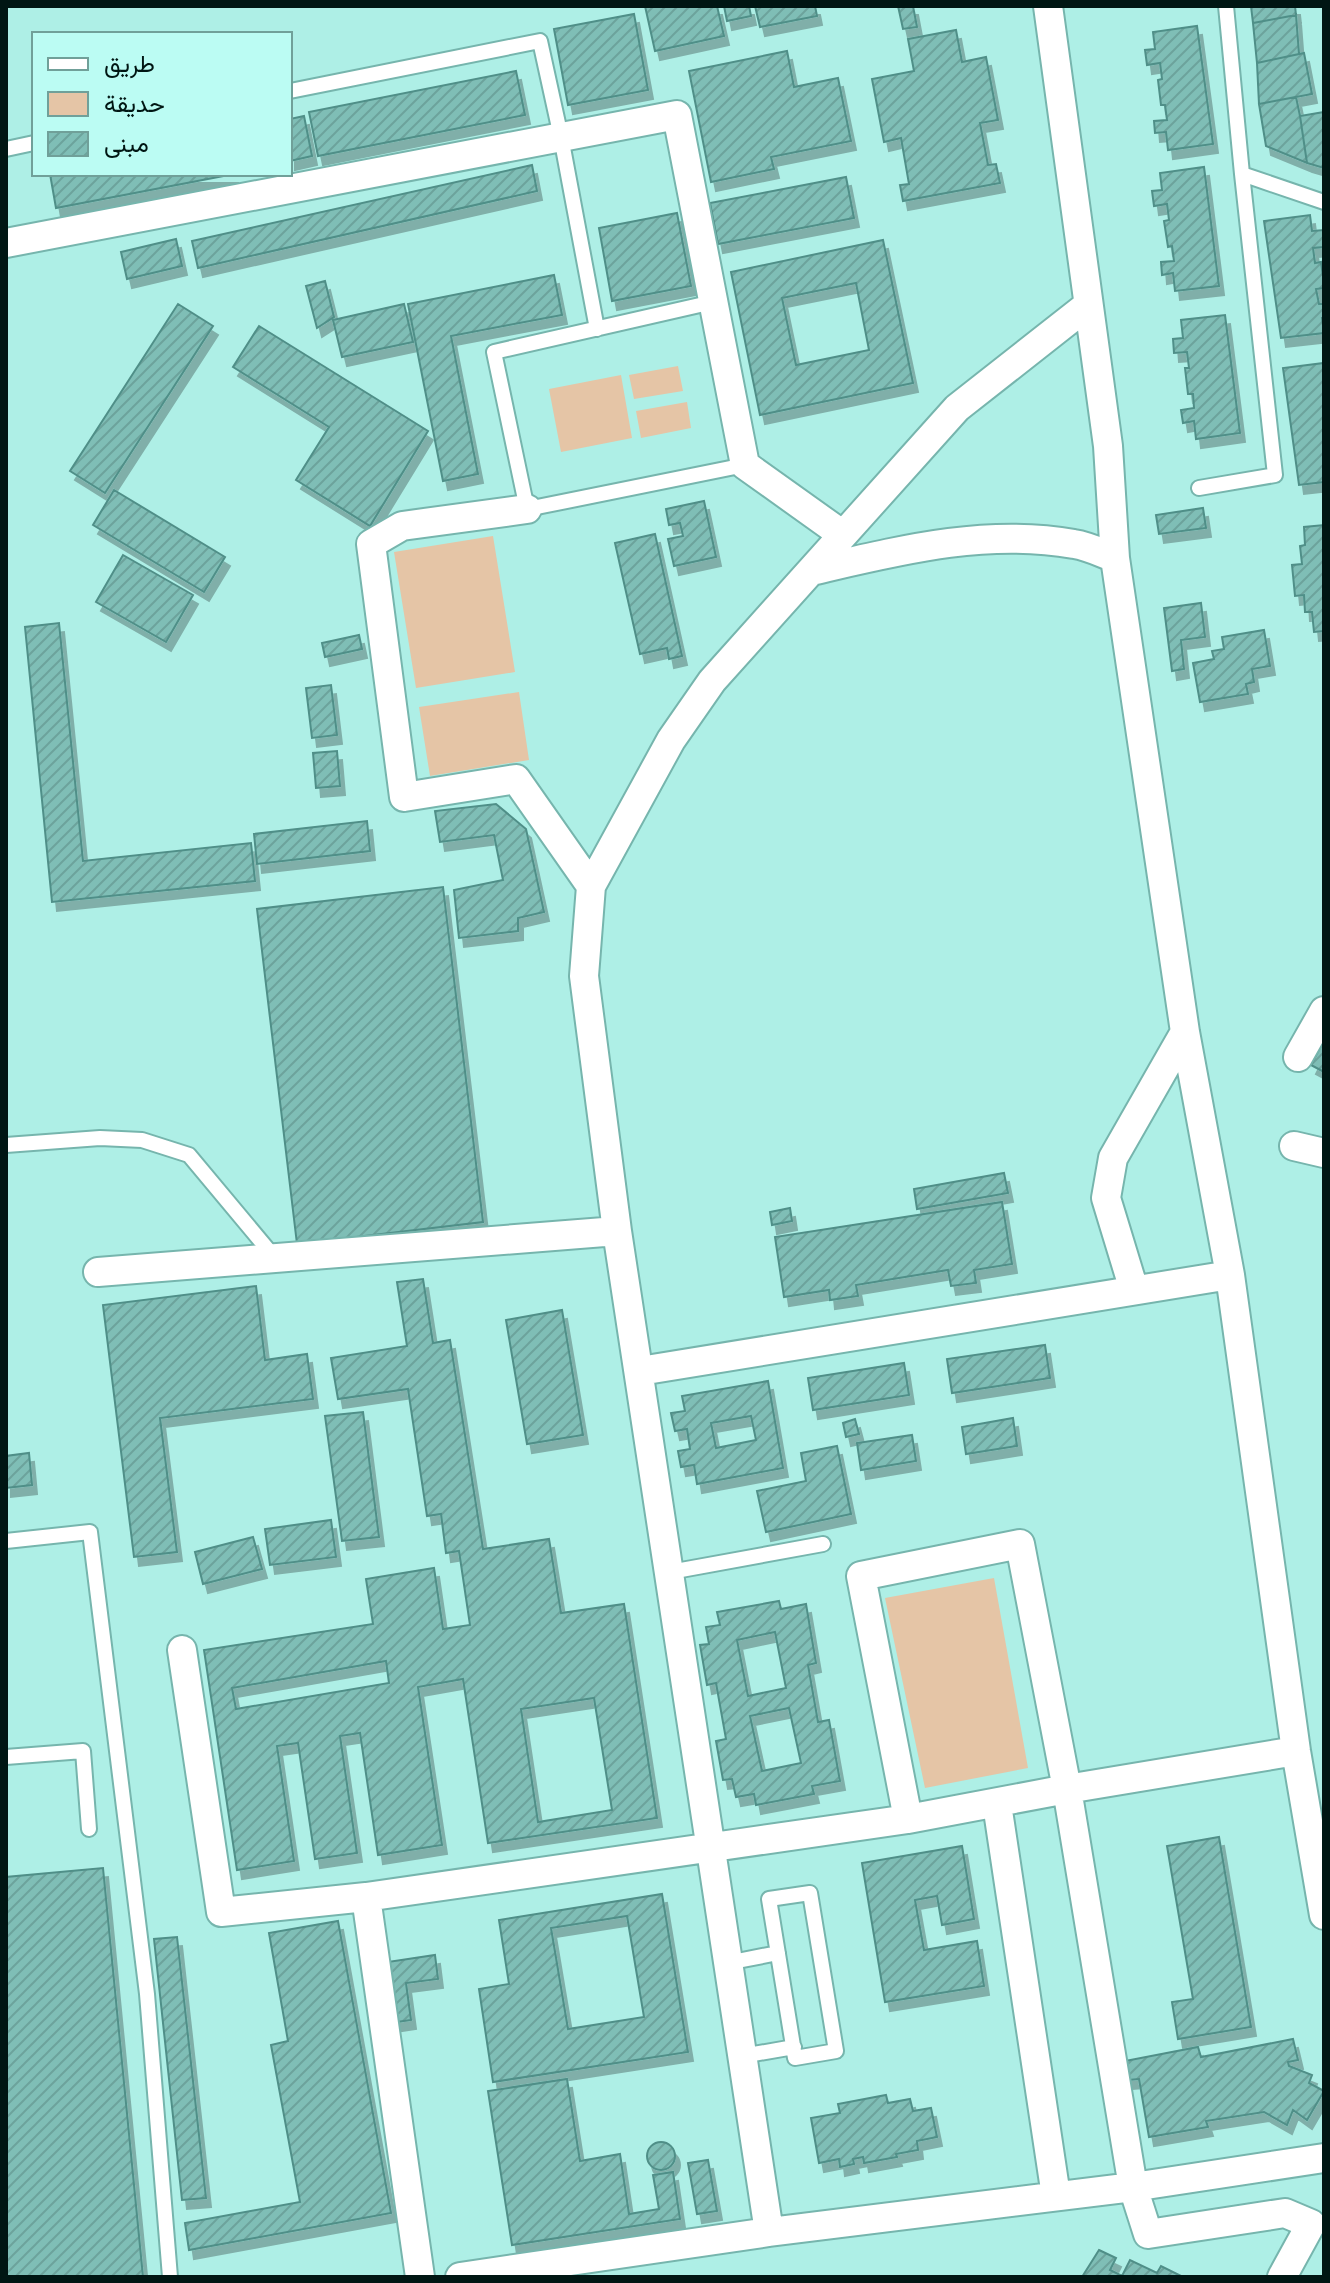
<svg xmlns="http://www.w3.org/2000/svg" width="1330" height="2283" viewBox="0 0 1330 2283" font-family="Overpass,Vazirmatn,sans-serif">
  <defs>
    <pattern id="building-hatch" width="6" height="6" patternUnits="userSpaceOnUse" patternTransform="scale(2)"><rect width="6" height="6" fill="#7fbeb6"/><path d="M-1 1l2-2M0 6l6-6M5 7l2-2" fill="none" stroke="#6ca39c"/></pattern>
    <filter id="shadow"><feDropShadow dx="5" dy="9" stdDeviation="0" flood-color="#0004"/></filter>
  </defs>
  <rect width="100%" height="100%" fill="#aeefe6"/>
  <path fill="#e5c5a6" d="M678 366 683 391 634 399 629 375Z
    M621 375 632 438 561 452 549 389Z
    M687 402 691 428 641 438 636 411Z
    M493 536 515 672 416 688 394 552Z
    M519 692 529 760 430 776 419 707Z
    M994 1578 1028 1768 925 1788 885 1598Z"/>
  <path fill="url(#building-hatch)" stroke="#508f88" stroke-width="2" fill-rule="evenodd" filter="url(#shadow)" d="M645 6H717L724 36 655 51Z
    M724 6H749L751 16 727 21Z
    M755 6H815L817 16 760 27Z
    M898 6H913L917 27 903 29Z
    M1251 6H1295L1296 15 1253 23Z
    M634 14 648 90 568 105 554 29Z
    M1296 15 1299 54 1257 63 1253 23Z
    M1197 26 1213 144 1168 150 1166 132 1155 133 1154 121 1167 120 1165 105H1161L1158 80 1162 79 1160 63 1147 65 1145 50 1155 49 1153 32Z
    M956 30 962 62 986 57 998 120 980 123 988 165 996 164 1000 183 903 201 900 185 909 184 901 138 884 142 872 79 914 71 908 39Z
    M787 51 794 87 838 78 851 141 771 157 774 169 711 182 689 71Z
    M1304 53 1312 94 1259 104 1257 63Z
    M516 71 525 115 318 156 309 112Z
    M1296 97 1300 116 1307 163 1266 146 1259 104Z
    M1324 112V168L1307 163 1300 116Z
    M304 116 312 156 290 161V119Z
    M532 165 537 191 198 268 192 241Z
    M1204 167 1219 286 1175 291 1173 273 1162 275 1161 262 1174 261 1172 246 1168 247 1164 221 1169 220 1167 204 1154 206 1152 191 1162 190 1160 173Z
    M50 174H234L56 208Z
    M846 177 854 218 718 244 710 203Z
    M677 213 691 286 612 301 599 228Z
    M1310 215 1312 231 1324 230V247L1313 248 1315 263 1321 262 1324 284V288L1316 289 1319 304H1324V318H1322L1324 333 1281 338 1264 221Z
    M176 239 182 266 127 279 121 252Z
    M883 240 913 383 760 415 731 272ZM856 283 869 350 796 365 782 298Z
    M554 275 562 315 451 336 478 474 443 481 408 304Z
    M325 281 334 317 317 328 306 286Z
    M178 304 213 326 105 493 70 471Z
    M404 304 413 342 342 357 333 320Z
    M1225 315 1240 433 1196 439 1194 421 1183 423 1181 410 1194 408 1193 394H1188L1185 368H1189L1187 352 1174 353 1173 339 1183 338 1181 320Z
    M259 326 428 431 370 526 296 480 329 427 233 367Z
    M1324 363V482L1299 485 1283 368Z
    M114 490 225 557 204 592 93 525Z
    M704 501 716 557 674 566 668 539 683 536 680 523 669 525 666 509Z
    M1203 508 1206 528 1159 534 1156 515Z
    M1324 525V631L1314 632 1312 612H1305L1304 595 1295 596 1292 565 1302 564 1300 546 1305 545 1304 527Z
    M655 534 682 656 669 659 667 648 640 654 615 543Z
    M123 555 193 595 166 642 96 602Z
    M1201 603 1205 637 1181 640 1184 669 1172 671 1164 608Z
    M59 623 83 861 251 843 255 881 52 902 25 627Z
    M1264 630 1270 666 1252 669 1254 682 1246 684 1248 694 1200 702 1193 663 1214 659 1212 651 1224 649 1222 637Z
    M359 635 362 649 325 657 322 643Z
    M331 685 337 735 312 738 306 688Z
    M337 751 340 786 316 788 313 753Z
    M496 804 526 829 544 912 518 918V931L459 938 454 890 503 880 494 835 440 842 435 811Z
    M367 821 370 851 257 864 254 834Z
    M443 887 483 1222 297 1244 257 909Z
    M1324 1040V1072L1311 1065Z
    M1004 1173 1008 1193 917 1209 914 1189Z
    M1002 1202 1012 1264 974 1270 976 1283 951 1286 948 1270 856 1285 858 1296 830 1300 829 1290 784 1297 775 1237Z
    M790 1208 792 1221 772 1225 770 1212Z
    M423 1279 433 1343 450 1340 483 1549 549 1539 561 1613 624 1604 657 1818 488 1843 463 1679 418 1687 442 1845 378 1855 360 1733 340 1736 357 1853 315 1859 298 1743 277 1746 294 1861 237 1870 204 1650 373 1624 366 1579 434 1568 443 1629 470 1625 459 1551 446 1553 441 1514 427 1516 408 1389 338 1399 331 1358 407 1346 397 1282ZM386 1661 389 1683 236 1709 232 1688ZM594 1698 612 1810 538 1822 521 1709Z
    M256 1286 265 1360 307 1354 313 1399 160 1418 177 1552 134 1557 103 1305Z
    M562 1310 583 1435 527 1444 506 1320Z
    M1045 1345 1050 1378 952 1393 947 1359Z
    M904 1363 909 1395 813 1410 808 1378Z
    M768 1381 783 1468 697 1484 694 1465 681 1467 678 1451 690 1449 687 1429 675 1431 671 1413 685 1411 682 1396ZM751 1416 756 1440 716 1448 711 1423Z
    M363 1412 379 1537 342 1541 325 1416Z
    M1013 1418 1017 1446 966 1454 962 1427Z
    M855 1419 859 1434 846 1437 843 1423Z
    M912 1435 916 1461 861 1470 857 1443Z
    M837 1446 851 1514 766 1532 757 1491 806 1481 801 1453Z
    M29 1453 32 1485 6 1488V1456Z
    M331 1520 336 1557 270 1565 265 1529Z
    M253 1537 262 1569 203 1584 195 1552Z
    M779 1601 781 1609 806 1604 816 1663 808 1665 818 1722 829 1720 840 1781 812 1786 814 1794 756 1805 754 1794 736 1797 732 1779 723 1780 716 1741 726 1739 716 1683 707 1685 700 1645 709 1644 706 1627 720 1625 717 1612ZM775 1632 786 1688 748 1696 737 1640ZM789 1708 801 1763 762 1771 750 1716Z
    M1219 1837 1251 2027 1178 2039 1172 2002 1193 1999 1167 1846Z
    M962 1846 974 1919 942 1925 937 1896 915 1900 924 1950 977 1941 984 1986 885 2002 862 1863Z
    M103 1868 143 2277H6V1877Z
    M662 1894 688 2052 493 2082 479 1989 509 1984 499 1920ZM627 1916 644 2017 568 2029 551 1928Z
    M338 1921 391 2213 189 2250 185 2223 300 2202 271 2045 288 2041 269 1933Z
    M177 1937 206 2198 182 2200 154 1939Z
    M435 1955 438 1979 406 1983 411 2020 390 2023 381 1963Z
    M1293 2039 1298 2060 1288 2062 1289 2066 1312 2075 1309 2083 1324 2091 1307 2120 1293 2110 1287 2125 1264 2112 1206 2121 1208 2127 1149 2137 1139 2079 1128 2080 1125 2061 1198 2047 1201 2057Z
    M567 2079 580 2161 620 2154 629 2214 659 2209 653 2175 673 2172 680 2219 512 2245 488 2091Z
    M886 2095 888 2103 910 2099 913 2111 931 2108 937 2137 917 2141 918 2150 896 2154 897 2157 864 2163 863 2157 853 2159 854 2164 840 2167 839 2159 819 2163 811 2118 840 2113 838 2104Z
    M647 2156a14 14 0 1 1 28 0a14 14 0 1 1-28 0Z
    M708 2160 717 2211 697 2214 688 2163Z
    M1099 2250 1116 2258 1110 2270 1122 2276 1130 2260 1157 2273 1161 2266 1183 2277H1082Z"/>
  <g fill="none" stroke-linecap="round" stroke-linejoin="round">
    <g stroke="#76b5ad" stroke-width="18">
      <path id="lane" d="M290 91 540 41 561 137 597 329
        M6 149 34 143
        M1242 174 1324 202
        M713 302 494 352 527 509 745 465
        M1199 488 1275 475 1242 174 1226 6
        M6 1145 100 1138 142 1140 189 1155 275 1258
        M6 1541 90 1532 147 1994 170 2277
        M670 1572 823 1544
        M6 1757 83 1751 89 1829
        M810 1893 836 2051 795 2058 769 1899Z
        M727 1963 778 1953
        M742 2056 794 2047"/>
    </g>
    <g stroke="#76b5ad" stroke-width="32">
      <path id="street" d="M1048 6 1108 446 1115 558 1185 1032 1230 1275 1296 1751 1324 1915
        M6 243 677 115 745 465 843 535
        M527 509 402 526 371 544 404 797 516 779 591 886
        M811 571C897 551 985 528 1074 544 1088 546 1102 553 1115 558
        M1298 1057 1324 1011
        M1294 1146 1324 1153
        M98 1272 617 1231
        M1134 1290 1106 1198 1113 1158 1185 1032
        M640 1371 1230 1275
        M182 1650 221 1912 366 1897 420 2277
        M997 1804 1056 2196
        M908 1819 861 1576 1020 1544 1067 1789 1133 2187 1148 2234 1285 2213 1311 2224 1282 2277
        M366 1897 908 1819 1067 1789 1296 1751
        M769 2232 617 1231 584 976 591 886 671 740 712 681 957 408 1088 305
        M460 2277 769 2232 1133 2187 1324 2158"/>
    </g>
    <use href="#lane" stroke="#fff" stroke-width="14"/>
    <use href="#street" stroke="#fff" stroke-width="28"/>
  </g>
  <rect width="1330" height="2283" fill="none" stroke="#001613" stroke-width="16"/>
  <rect x="32" y="32" width="260" height="144" fill="#bbfcf3" stroke="#70a099" stroke-width="2"/>
  <rect x="48" y="58" width="40" height="12" fill="#ffffff" stroke="#70a099" stroke-width="2"/>
  <text x="104" y="72" font-size="24" fill="#001613">طريق</text>
  <rect x="48" y="92" width="40" height="24" fill="#e5c5a6" stroke="#70a099" stroke-width="2"/>
  <text x="104" y="112" font-size="24" fill="#001613">حديقة</text>
  <rect x="48" y="132" width="40" height="24" fill="url(#building-hatch)" stroke="#70a099" stroke-width="2"/>
  <text x="104" y="152" font-size="24" fill="#001613">مبنى</text>
</svg>
